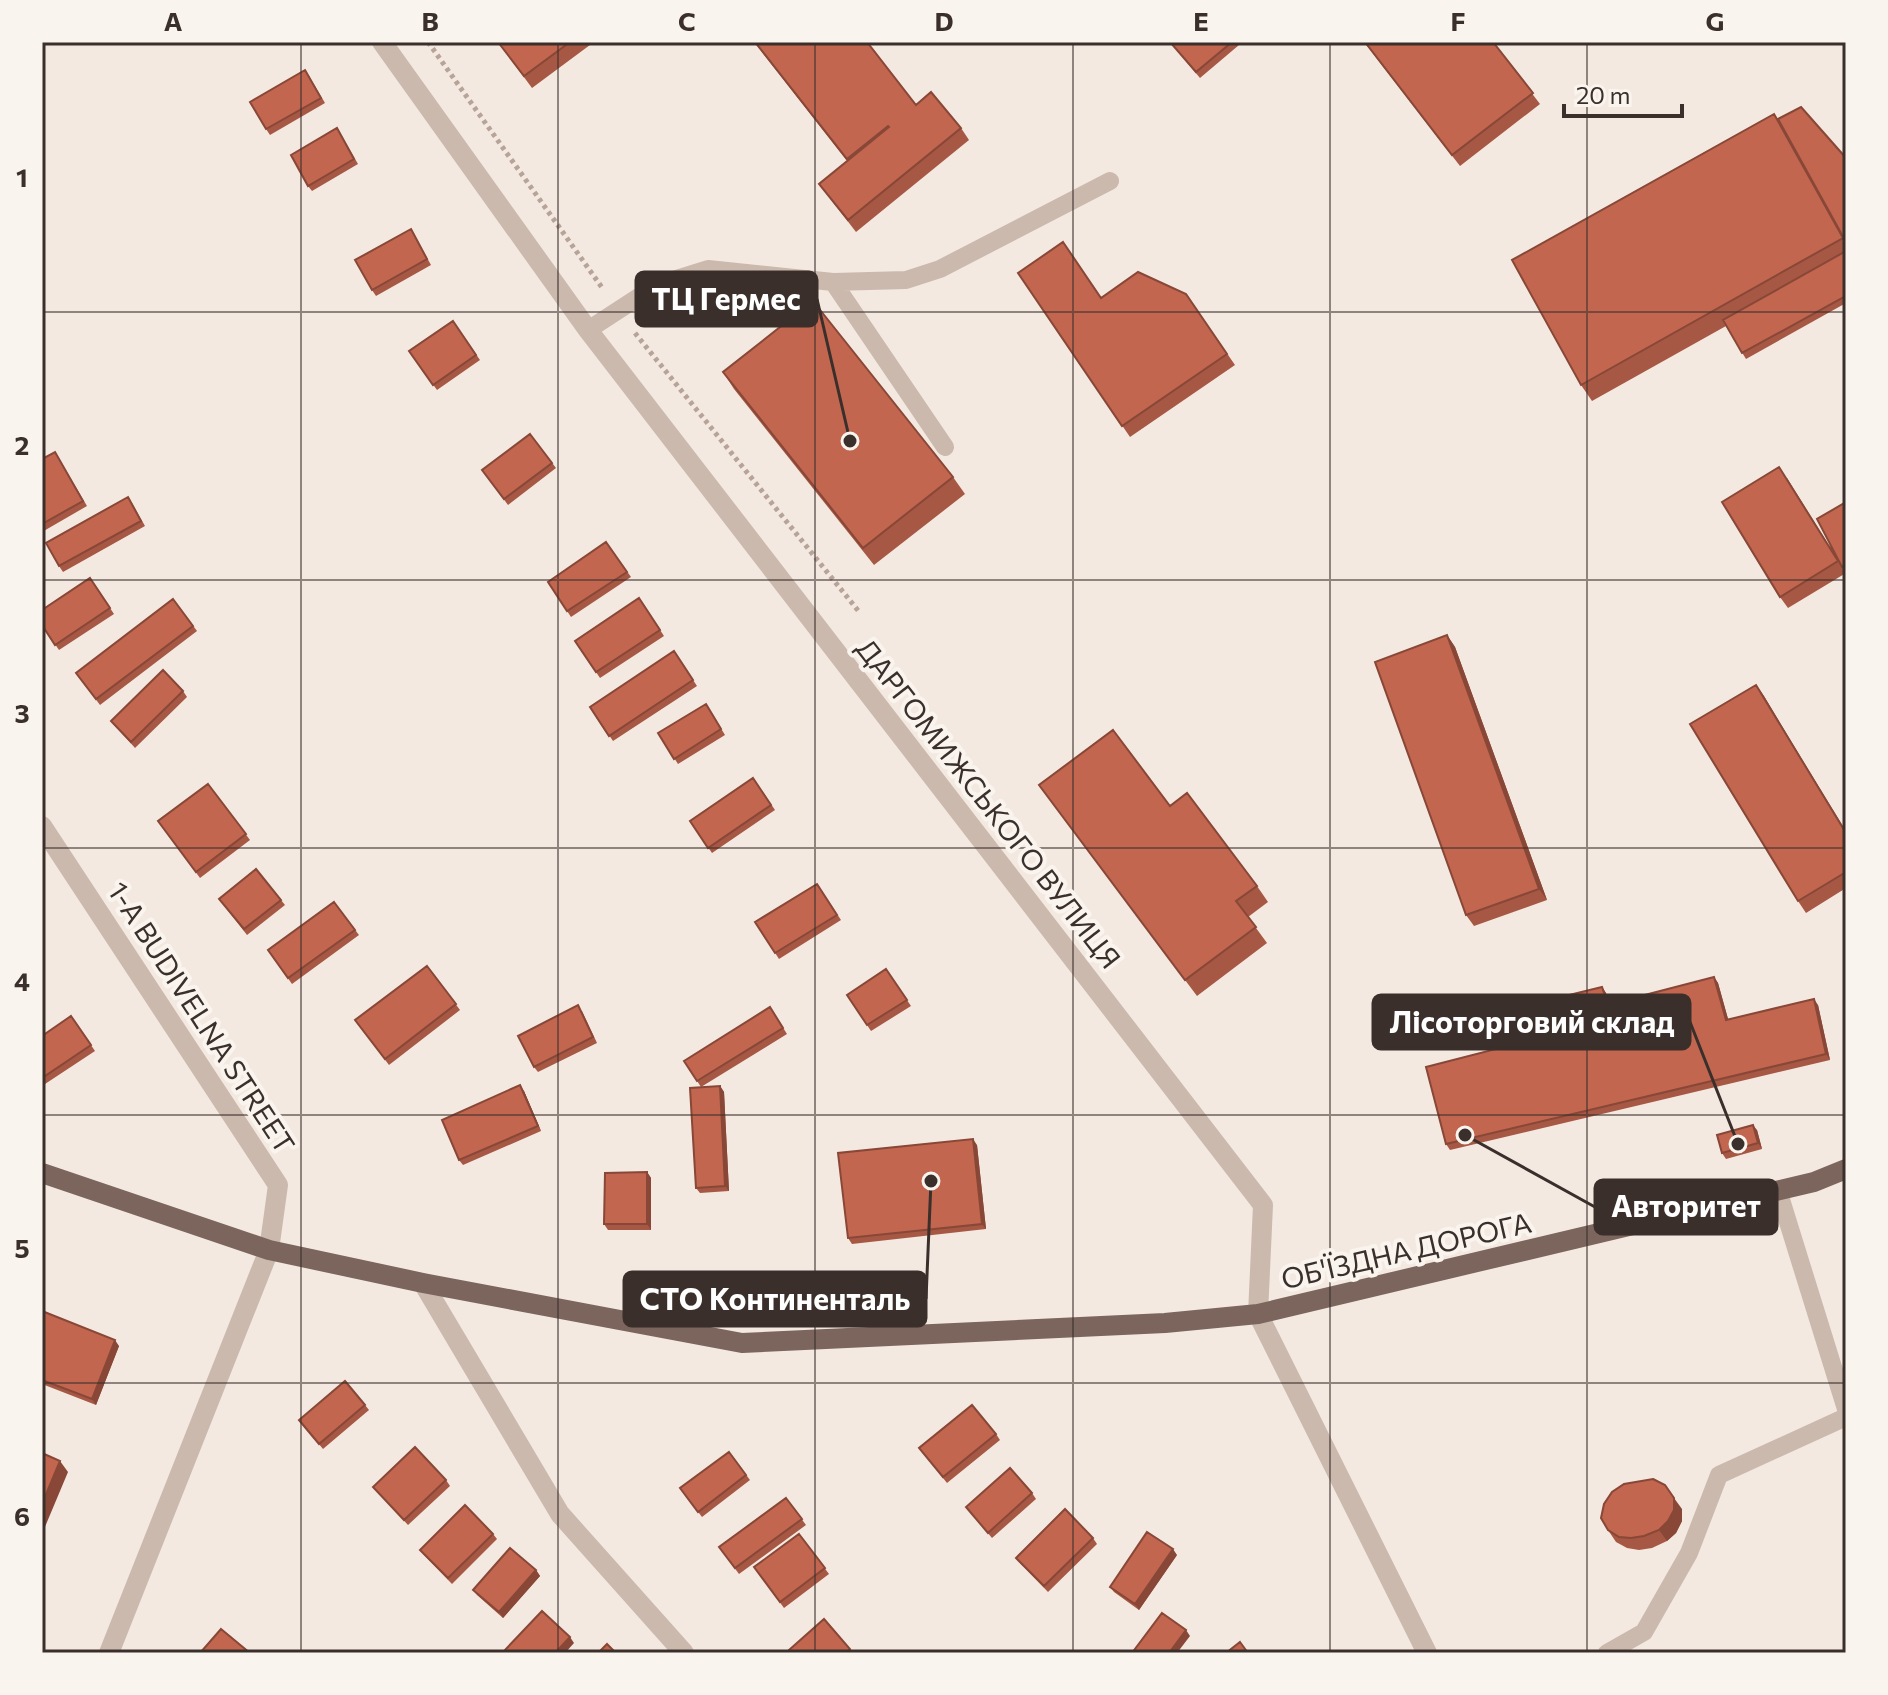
<svg xmlns="http://www.w3.org/2000/svg" width="1888" height="1695" viewBox="0 0 1888 1695" font-family="Commissioner,sans-serif">
  <rect width="100%" height="100%" fill="#f3e9e1"/>
  <g fill="none" stroke-linecap="round" stroke-linejoin="round">
    <path stroke="#b7a397" stroke-width="5" stroke-dasharray="4 4" stroke-linecap="butt" d="M428 42 603 289
      M635 333 860 613"/>
    <path stroke="#cbb9ad" stroke-width="18" d="M833 282 945 447
      M588 330 657 285 708 269 833 282 906 280 940 269 1110 181
      M1778 1190 1846 1409
      M1607 1653 1644 1632 1689 1553 1719 1475 1846 1417"/>
    <path stroke="#cbb9ad" stroke-width="20" d="M42 826 278 1185 269 1250 109 1653
      M423 1283 560 1514 684 1653"/>
    <path stroke="#cbb9ad" stroke-width="20" d="M382 42 588 330 1263 1205 1258 1314 1427 1653"/>
    <path stroke="#7b655d" stroke-width="20" d="M42 1173 269 1250 423 1283 742 1343 1165 1323 1258 1314 1814 1182 1846 1169"/>
  </g>
  <path fill="#a75844" d="M498 42H594L532 88Z
    M754 42H867L916 105 961 128 969 140 856 232 819 184 847 161Z
    M1170 42H1236L1239 45 1200 78Z
    M1364 42H1493L1540 104 1460 166Z
    M309 76 325 103 270 135 266 129Z
    M1774 114 1778 119 1846 158V303L1746 359 1726 326 1592 401 1581 385Z
    M337 128 358 164 312 191 308 186Z
    M411 229 431 265 376 296 372 290Z
    M1018 273 1101 298 1186 294 1235 365 1130 437Z
    M453 321 480 360 437 390 409 351Z
    M723 372 953 477 965 494 874 565 734 389Z
    M530 434 556 468 508 505 482 470Z
    M55 452 87 506 42 532V459Z
    M1787 478 1839 562 1846 502V573L1788 608 1780 597Z
    M132 503 145 526 63 572 59 566Z
    M606 542 631 577 571 617 548 582Z
    M90 578 114 614 59 650 42 625Z
    M639 598 664 636 600 678 575 641Z
    M173 599 197 631 100 705 76 673Z
    M1447 635 1455 647 1547 900 1474 926 1466 915Z
    M674 651 697 686 613 741 590 707Z
    M1756 685 1846 831V888L1806 913 1798 901Z
    M183 691 187 697 135 748 111 721Z
    M706 704 725 735 678 764 658 733Z
    M753 778 775 810 712 853 690 821Z
    M208 784 250 840 200 878 158 821Z
    M1039 785 1170 806 1257 886 1268 902 1248 917 1267 943 1197 996Z
    M256 869 285 905 247 935 219 899Z
    M817 884 841 920 779 959 755 922Z
    M334 902 359 935 292 984 268 950Z
    M427 966 460 1010 389 1065 355 1020Z
    M886 969 911 1006 871 1031 847 995Z
    M1714 977 1718 983 1728 1019 1818 1005 1830 1060 1450 1150 1446 1144 1531 1040 1602 987 1606 993 1611 1008Z
    M770 1007 787 1034 701 1087 684 1061Z
    M582 1011 597 1043 538 1072 534 1067Z
    M71 1016 95 1051 42 1086V1036Z
    M720 1086 724 1092 729 1191 700 1193 696 1188Z
    M524 1091 541 1131 463 1165 459 1160Z
    M1757 1130 1762 1149 1726 1159 1722 1153Z
    M977 1145 986 1229 852 1244 848 1238Z
    M647 1172 651 1178V1230H608L604 1224Z
    M42 1311 119 1346 96 1405 42 1384Z
    M365 1405 369 1410 323 1449 299 1420Z
    M996 1434 1000 1440 947 1483 923 1453Z
    M729 1452 750 1480 702 1517 680 1488Z
    M446 1480 450 1486 408 1525 373 1487Z
    M1032 1493 1036 1499 992 1538 966 1507Z
    M786 1498 806 1525 739 1574 719 1547Z
    M1682 1509V1521L1676 1533 1667 1541 1652 1548 1639 1550 1627 1548 1616 1542 1608 1530Z
    M493 1534 497 1539 452 1584 424 1555 420 1550Z
    M799 1534 829 1574 784 1608 754 1567Z
    M1093 1538 1097 1544 1048 1592 1020 1563 1016 1558Z
    M1177 1555 1139 1610 1114 1592 1110 1587Z
    M536 1570 540 1576 503 1618 477 1595 473 1590Z"/>
  <path fill="#884737" d="M1447 635 1455 647 1547 900 1539 889Z
    M1756 685 1764 696 1846 833Z
    M1714 977 1718 983 1730 1026 1726 1020Z
    M1602 987 1606 993 1613 1014 1609 1008Z
    M1814 999 1818 1005 1830 1060 1826 1054Z
    M520 1085 524 1091 541 1131 538 1126Z
    M720 1086 724 1092 729 1191 725 1186Z
    M1753 1125 1757 1130 1762 1149 1758 1143Z
    M973 1139 977 1145 986 1229 982 1224Z
    M647 1172 651 1178V1230L647 1224Z
    M115 1340 119 1346 96 1405 92 1399Z
    M60 1461 68 1472 42 1534V1504Z
    M1674 1498 1682 1509V1521L1676 1533 1667 1541 1659 1530Z
    M1173 1549 1177 1555 1139 1610 1135 1604Z
    M536 1570 540 1576 503 1618 499 1612Z
    M1186 1630 1190 1636 1177 1653H1169Z
    M570 1637 574 1643 565 1653H555Z"/>
  <path fill="#c2664f" stroke="#884737" stroke-width="2" d="M498 42H570L524 76Z
    M755 42H867L916 105 931 92 961 128 848 220 819 184 889 127 888 126 847 159Z
    M1170 42H1232L1196 72Z
    M1365 42H1493L1533 93 1452 155Z
    M305 70 321 98 266 129 250 102Z
    M1801 107 1846 158V242L1778 119Z
    M1774 114 1843 238 1581 385 1512 260Z
    M337 128 354 159 308 186 291 155Z
    M411 229 427 259 372 290 355 260Z
    M1063 242 1101 298 1138 272 1186 294 1227 354 1122 426 1018 273Z
    M1846 251V296L1742 353 1723 320Z
    M813 301 953 477 863 548 723 372Z
    M453 321 476 355 433 385 409 351Z
    M530 434 552 463 504 499 482 470Z
    M55 452 83 501 42 524V459Z
    M1779 467 1838 561 1780 597 1722 502Z
    M128 497 141 521 59 566 46 543Z
    M1846 502V565L1842 567 1817 519Z
    M606 542 627 572 567 611 548 582Z
    M90 578 110 608 55 645 42 625V610Z
    M639 598 660 630 596 672 575 641Z
    M173 599 193 626 96 699 76 673Z
    M1447 635 1539 889 1466 915 1375 662Z
    M674 651 693 680 609 736 590 707Z
    M163 670 183 691 131 742 111 721Z
    M1756 685 1846 833V872L1798 901 1690 724Z
    M706 704 721 729 674 759 658 733Z
    M1113 730 1170 806 1187 793 1257 886 1236 901 1256 927 1185 980 1039 785Z
    M753 778 771 805 708 848 690 821Z
    M208 784 246 834 196 872 158 821Z
    M256 869 281 900 244 929 219 899Z
    M817 884 837 915 775 953 755 922Z
    M334 902 355 930 288 978 268 950Z
    M427 966 456 1004 385 1059 355 1020Z
    M886 969 907 1000 867 1025 847 995Z
    M1714 977 1726 1020 1814 999 1826 1054 1446 1144 1426 1067 1531 1040 1520 1007 1602 987 1609 1008 1637 997Z
    M578 1005 593 1037 534 1067 518 1036Z
    M770 1007 783 1028 697 1081 684 1061Z
    M71 1016 91 1045 42 1078V1036Z
    M520 1085 538 1126 459 1160 442 1120Z
    M720 1086 725 1186 696 1188 690 1088Z
    M1753 1125 1758 1143 1722 1153 1717 1135Z
    M973 1139 982 1224 848 1238 838 1153Z
    M647 1172V1224H604L605 1173Z
    M42 1311 115 1340 92 1399 42 1380Z
    M345 1381 365 1405 319 1444 299 1420Z
    M972 1405 996 1434 943 1477 919 1448Z
    M415 1447 446 1480 404 1520 373 1487Z
    M729 1452 746 1475 698 1512 680 1488Z
    M42 1453 60 1461 42 1504Z
    M1010 1468 1032 1493 988 1533 966 1507Z
    M1653 1479 1665 1485 1674 1498V1510L1668 1521 1659 1530 1644 1536 1631 1538 1619 1537 1608 1530 1601 1518 1604 1504 1612 1492 1624 1484Z
    M786 1498 802 1519 735 1568 719 1547Z
    M465 1505 493 1534 448 1578 420 1550Z
    M1065 1509 1093 1538 1044 1586 1016 1558Z
    M1147 1532 1173 1549 1135 1604 1110 1587Z
    M799 1534 825 1568 780 1602 754 1567Z
    M510 1548 536 1570 499 1612 473 1590Z
    M542 1611 570 1637 555 1653H507L504 1651Z
    M1162 1613 1186 1630 1169 1653H1132Z
    M824 1619 850 1649 845 1653H792L789 1650Z
    M221 1629 250 1653H200Z
    M1240 1642 1248 1653H1226Z
    M607 1644 616 1653H598Z"/>
  <path fill="none" stroke="#3a2f2b" stroke-width="2" stroke-opacity="0.55" d="M301 42V1653M558 42V1653M815 42V1653M1073 42V1653M1330 42V1653M1587 42V1653M42 312H1846M42 580H1846M42 848H1846M42 1115H1846M42 1383H1846"/>
  <g text-anchor="middle" dominant-baseline="central" stroke-width="8" stroke-linejoin="round" paint-order="stroke">
    <g font-size="28" fill="#3a2f2b" stroke="#faf4ee">
      <text transform="translate(989 803) rotate(52)">ДАРГОМИЖСЬКОГО ВУЛИЦЯ</text>
      <text transform="translate(202 1017) rotate(57)">1-A BUDIVELNA STREET</text>
      <text transform="translate(1406 1250) rotate(-13)">ОБ'ЇЗДНА ДОРОГА</text>
    </g>
  </g>
  <path fill="none" stroke="#3a2f2b" stroke-width="3" d="M850 441L817 299M1738 1144L1690 1022M1465 1135L1595 1207M931 1181L926 1299"/>
  <g fill="#3a2f2b" stroke="#faf4ee" stroke-width="3">
    <circle cx="850" cy="441" r="8"/>
    <circle cx="1738" cy="1144" r="8"/>
    <circle cx="1465" cy="1135" r="8"/>
    <circle cx="931" cy="1181" r="8"/>
  </g>
  <g fill="#3a2f2b" stroke="#3a2f2b" stroke-width="3">
    <rect x="636" y="272" width="181" height="54" rx="8"/>
    <rect x="1373" y="995" width="317" height="54" rx="8"/>
    <rect x="1595" y="1180" width="182" height="54" rx="8"/>
    <rect x="624" y="1272" width="302" height="54" rx="8"/>
  </g>
  <g font-size="30" text-anchor="middle" font-weight="bold" fill="#fff">
    <text x="726" y="310">ТЦ Гермес</text>
    <text x="1532" y="1033">Лісоторговий склад</text>
    <text x="1686" y="1217">Авторитет</text>
    <text x="775" y="1310">СТО Континенталь</text>
  </g>
  <rect width="1888" height="1695" fill="none" stroke="#faf4ee" stroke-width="88"/>
  <path d="M1564 104v12h118v-12" fill="none" stroke="#3a2f2b" stroke-width="4"/>
  <text x="1576" y="104" font-size="24" fill="#3a2f2b" stroke="#faf4ee" stroke-width="6" paint-order="stroke">20 m</text>
  <rect x="44" y="44" width="1800" height="1607" fill="none" stroke="#3a2f2b" stroke-width="3"/>
  <g font-size="26" text-anchor="middle" font-weight="bold" fill="#3a2f2b">
    <text x="173" y="31">A</text>
    <text x="430" y="31">B</text>
    <text x="687" y="31">C</text>
    <text x="944" y="31">D</text>
    <text x="1201" y="31">E</text>
    <text x="1458" y="31">F</text>
    <text x="1715" y="31">G</text>
    <text x="22" y="187">1</text>
    <text x="22" y="455">2</text>
    <text x="22" y="723">3</text>
    <text x="22" y="991">4</text>
    <text x="22" y="1258">5</text>
    <text x="22" y="1526">6</text>
  </g>
</svg>
